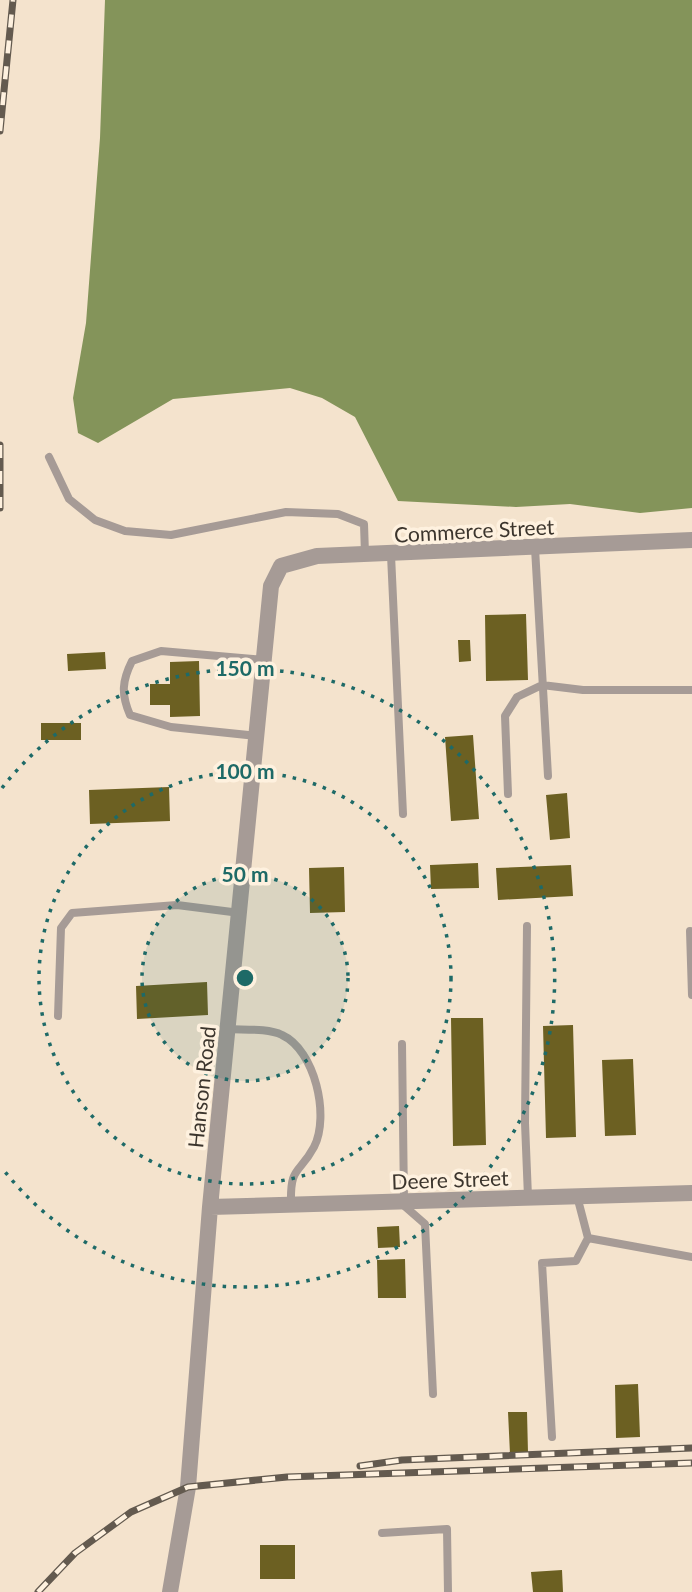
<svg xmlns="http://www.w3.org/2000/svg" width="692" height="1592" viewBox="0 0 692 1592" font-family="Lato,sans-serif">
  <rect width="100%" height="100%" fill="#f4e3cd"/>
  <path fill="#84945a" d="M105 0H692V508L640 513 570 504 516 507 398 501 355 417 322 398 290 388 173 399 98 443 78 433 73 398 86 323 100 138Z"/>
  <path fill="#6c6022" d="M526 614 528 680 486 681 485 615Z
    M458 640H470L471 661 459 662Z
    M105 652 106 669 68 671 67 654Z
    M199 661 200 716 170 717V705H150V684H170V662Z
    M41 723H81V740H41Z
    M473 735 479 819 451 821 445 737Z
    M169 787 170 821 90 824 89 790Z
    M567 793 570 838 550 840 546 795Z
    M478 863 479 888 431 889 430 865Z
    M571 865 573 896 498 900 496 868Z
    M344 867 345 912 310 913 309 868Z
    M207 982 208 1015 137 1019 136 986Z
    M451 1018H483L486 1145 453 1146Z
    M573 1025 576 1137 546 1138 543 1026Z
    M633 1059 636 1135 605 1136 602 1060Z
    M399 1226 400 1247 378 1248 377 1227Z
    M405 1259 406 1298H378L377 1260Z
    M638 1384 640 1437 616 1438 615 1385Z
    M508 1412H527L528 1453 510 1454Z
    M260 1545H295V1579H260Z
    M562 1570 563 1592H533L531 1572Z"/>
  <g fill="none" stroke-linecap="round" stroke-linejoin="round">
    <path stroke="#a69b96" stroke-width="8" d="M49 457 69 499 95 520 125 531 171 535 286 512 338 514 364 524 365 554
      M535 548 548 776
      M391 555 403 814
      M257 736 171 727 130 715C121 694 122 681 132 661L161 651 264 660
      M508 794 505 716 517 697 542 685 583 690H692
      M527 926 525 1123 528 1197
      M690 931 692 995
      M58 1016 61 928 72 913 177 905 240 913
      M228 1029C243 1030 268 1028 282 1035 315 1050 330 1116 314 1147 299 1175 290 1165 291 1204
      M402 1044 404 1201
      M577 1196 588 1238 692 1257
      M401 1203 425 1224 433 1394
      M552 1437 542 1263 576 1261 588 1238
      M382 1533 447 1529 448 1592"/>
    <path stroke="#a69b96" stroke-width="16" d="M210 1207 692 1193
      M170 1592 188 1487 210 1207 271 586 281 566 317 556 692 540"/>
    <g stroke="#635a4f" stroke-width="7">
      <path id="rail" d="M0 131 13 0
        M0 445V508
        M360 1466 402 1460 692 1448
        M38 1592 75 1553 131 1512 188 1487 287 1477 692 1463"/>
    </g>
    <use href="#rail" stroke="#fef1df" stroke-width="4.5" stroke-dasharray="13" stroke-linecap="butt"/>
  </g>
  <circle cx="245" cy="978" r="103" fill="#1e6a67" fill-opacity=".12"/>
  <g fill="none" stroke="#1e6a67" stroke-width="3.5" stroke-dasharray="3.5 7">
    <circle cx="245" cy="978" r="103"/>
    <circle cx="245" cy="978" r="206"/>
    <path d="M2 788A309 309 0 1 1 2 1168"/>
  </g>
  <g text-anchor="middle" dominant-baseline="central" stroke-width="7" stroke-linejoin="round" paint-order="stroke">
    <g font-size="21" fill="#3c352d" stroke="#fef1df">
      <text transform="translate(474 530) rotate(-3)">Commerce Street</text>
      <text transform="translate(201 1087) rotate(-84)">Hanson Road</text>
      <text transform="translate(450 1179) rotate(-2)">Deere Street</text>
    </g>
  </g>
  <circle cx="245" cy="978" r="10" fill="#1e6a67" stroke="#fef1df" stroke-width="3.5"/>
  <g font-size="21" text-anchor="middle" font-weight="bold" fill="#1e6a67" stroke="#fef1df" stroke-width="7" stroke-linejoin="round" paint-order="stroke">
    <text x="245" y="676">150 m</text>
    <text x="245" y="779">100 m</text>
    <text x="245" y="882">50 m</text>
  </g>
</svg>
